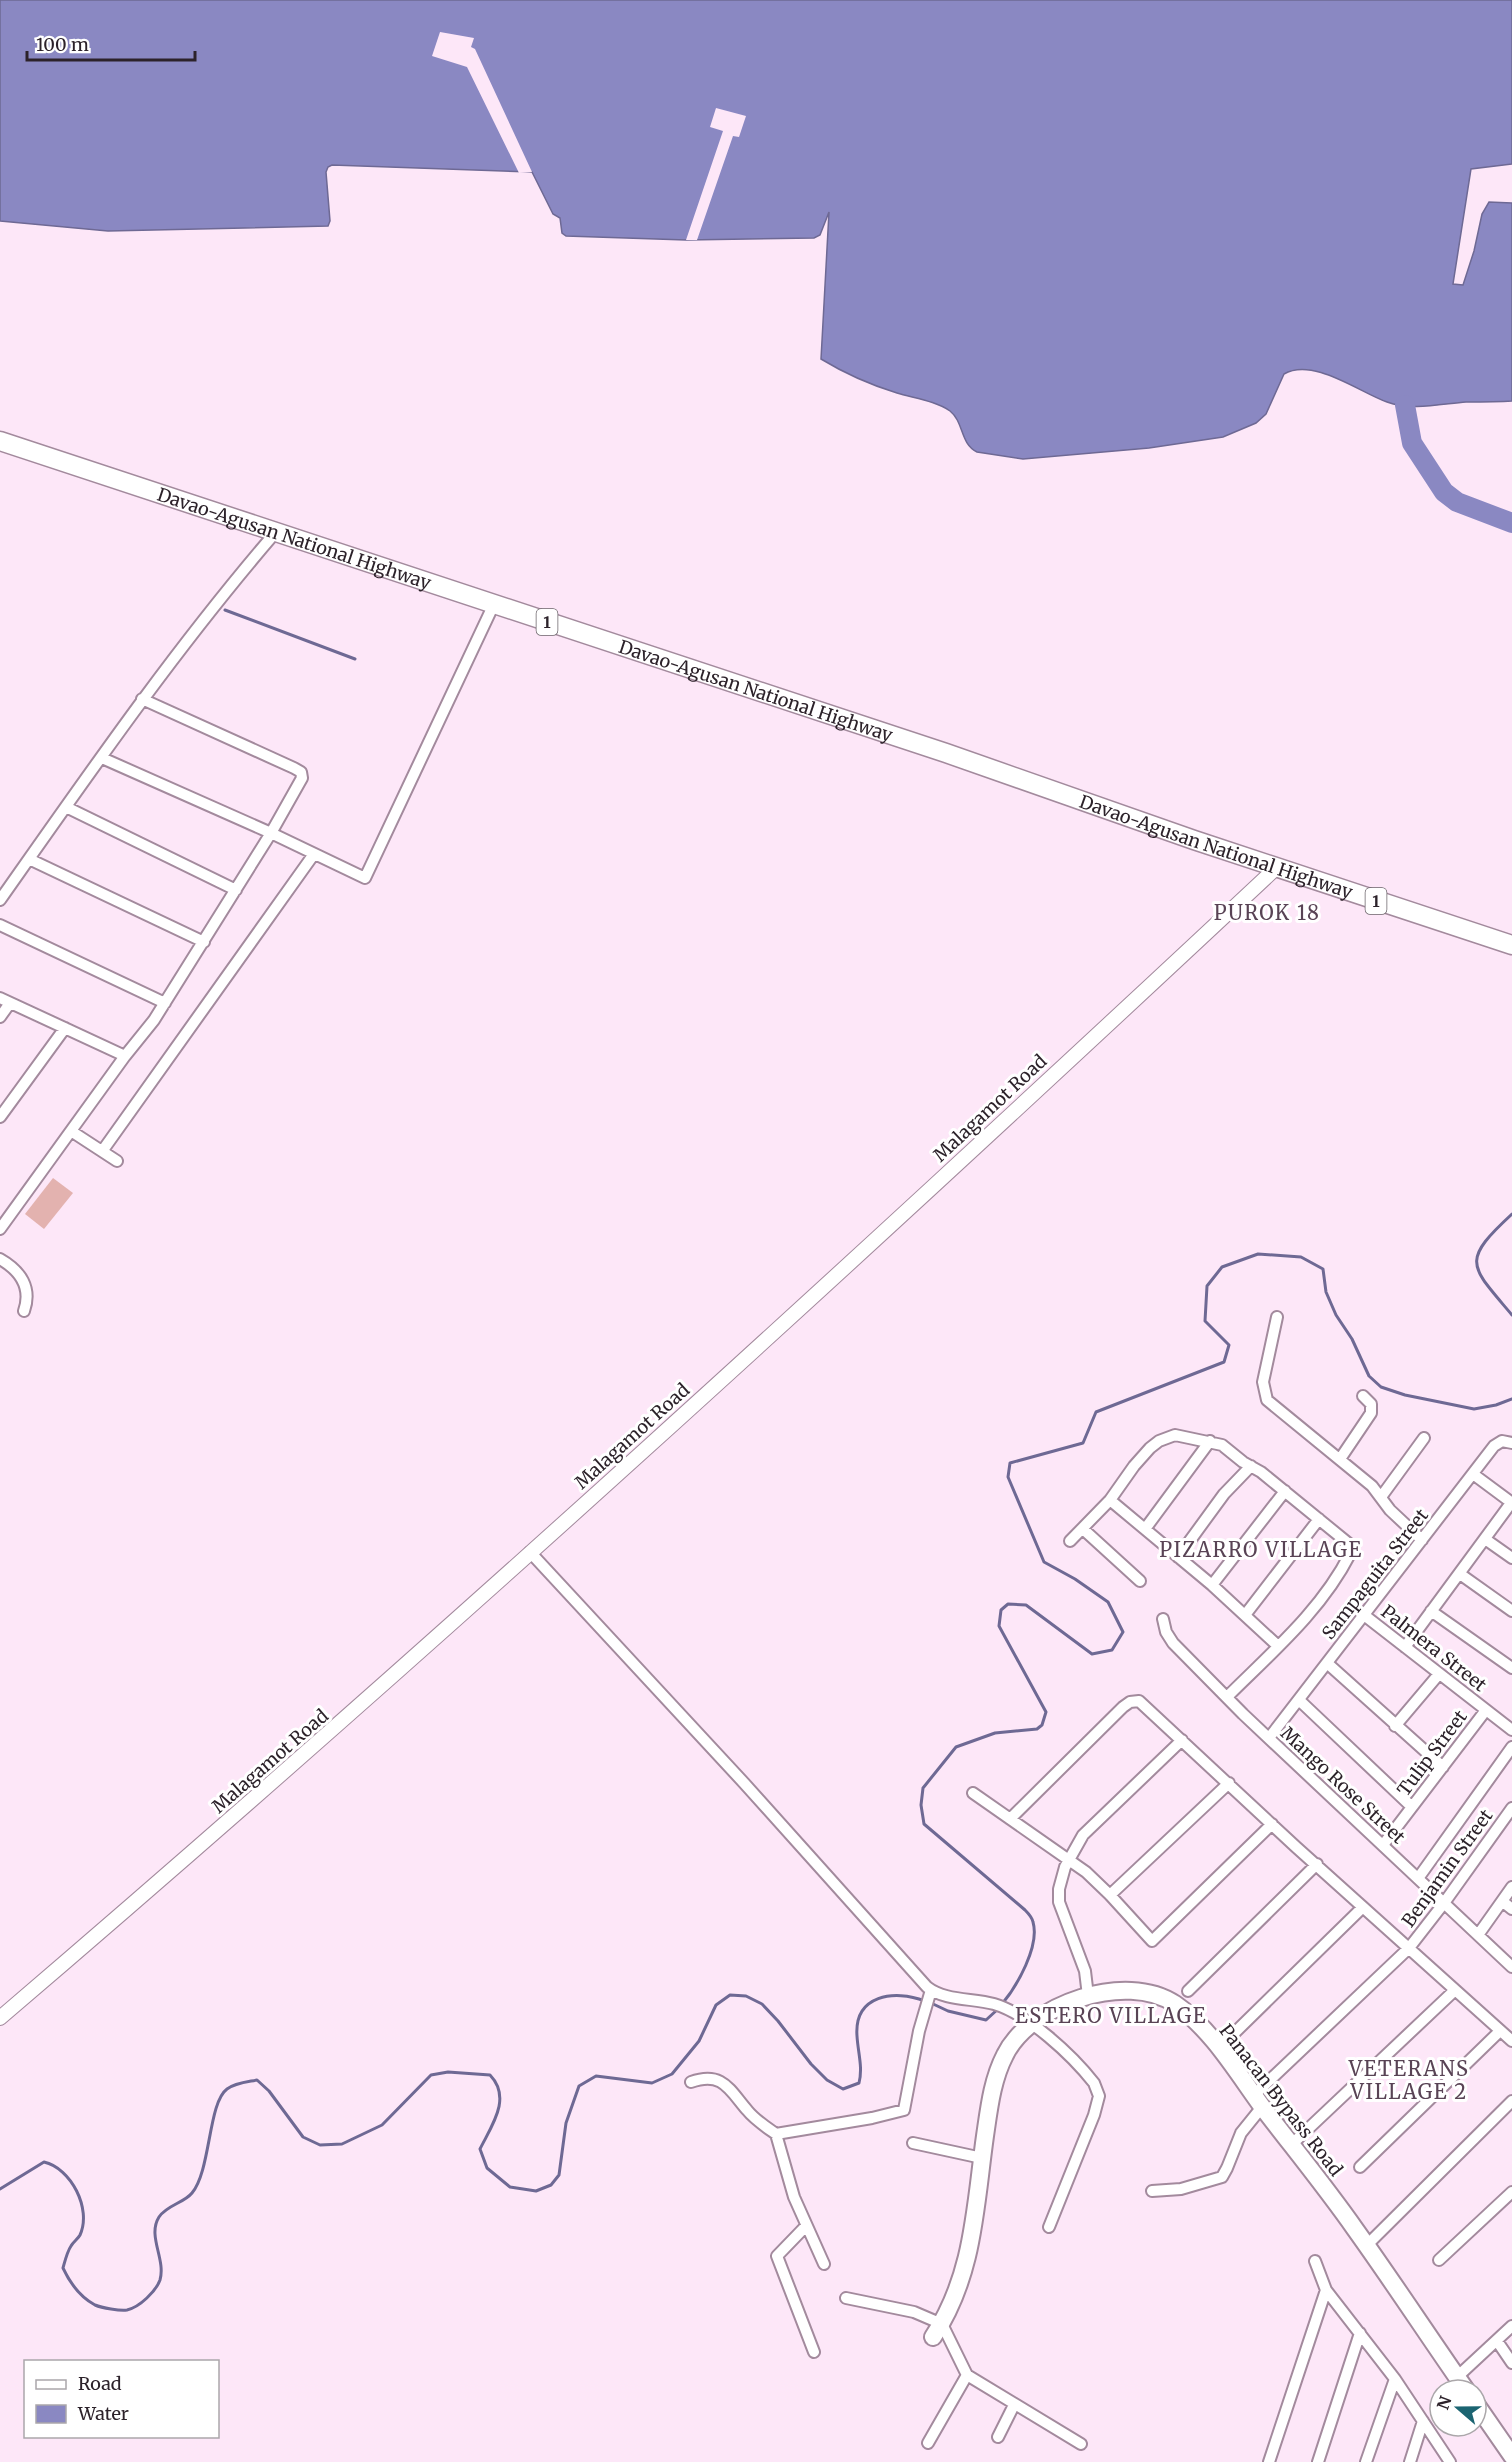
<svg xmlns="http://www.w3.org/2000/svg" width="1512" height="2462" viewBox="0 0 1512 2462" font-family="Merriweather,serif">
  <rect width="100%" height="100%" fill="#fde7f8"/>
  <path fill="#e3b2af" d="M53 1178 73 1193 44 1229 25 1214Z"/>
  <path fill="#8a88c2" stroke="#6e6994" stroke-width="1.5" d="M0 0H1512V164L1471 169 1453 284 1463 285 1474 251 1482 214 1489 202 1512 203V401C1497 402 1481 402 1466 402 1441 404 1411 411 1387 402 1359 392 1313 357 1284 374L1266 414 1256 423 1223 437 1149 448 1023 459 977 452C960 444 964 422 950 411 936 401 913 398 897 393 871 385 844 373 821 359L829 212 820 235 814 238 686 240 566 236 562 233 560 218 553 214 532 172 332 165 328 167 326 172 330 221 328 226 108 231 0 221Z"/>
  <path fill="#fde7f8" d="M440 32 474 38 471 47 475 49 532 172 519 173 467 67 432 56Z
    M716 108 746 116 739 137 733 136 697 240H686L723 131 710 127Z"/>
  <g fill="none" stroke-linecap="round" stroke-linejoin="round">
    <path stroke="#6e6994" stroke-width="3" d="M225 610 355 659
      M1512 1214C1460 1262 1470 1265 1512 1315
      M931 2003 948 2011 986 2020 998 2009
      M1002 2004C1017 1986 1040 1946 1033 1922 1032 1917 1028 1913 1025 1910L924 1824 921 1805 923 1788 956 1747 995 1733 1037 1729 1042 1725 1046 1712 999 1626 1001 1610 1008 1604 1026 1605 1092 1654 1112 1650 1123 1632 1108 1602 1075 1579 1044 1562 1008 1477 1010 1463 1083 1443 1096 1412 1224 1362 1229 1345 1205 1321 1207 1286 1222 1267 1258 1254 1301 1257 1323 1269 1326 1292 1336 1315 1352 1339 1369 1376 1381 1387 1405 1395 1474 1409 1496 1405 1512 1399
      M0 2189 44 2162C71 2168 92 2209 80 2235 78 2239 73 2242 71 2246 67 2252 65 2261 63 2268 70 2283 80 2297 95 2305 102 2308 120 2311 127 2310 140 2307 156 2291 160 2280 166 2259 147 2236 159 2217 167 2205 184 2203 192 2193 211 2170 208 2103 227 2089 235 2083 247 2082 257 2080L269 2091 303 2137 320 2145 342 2144 382 2125 431 2075 448 2072 490 2075C512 2098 492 2125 480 2149L487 2168 510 2187 536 2191 551 2185 559 2175 566 2123 579 2086 596 2076 652 2083 672 2074 699 2041 716 2005 730 1995 746 1996 762 2004 778 2021 811 2064 827 2080 843 2089 859 2083C863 2067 858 2053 857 2036 854 1995 894 1989 925 2001"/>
    <path stroke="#8a88c2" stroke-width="20" d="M1405 405 1412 443 1444 492 1457 502 1512 523"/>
    <g stroke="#a38a9d" stroke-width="14">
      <path id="minor" d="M102 758 271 833 365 878 494 604
        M66 807 236 890
        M29 859 204 942
        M0 900C88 775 175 649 275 533
        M0 925 165 1003
        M0 998 125 1056
        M0 1017 10 1003
        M0 1117 65 1028
        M71 1131 117 1161
        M103 1150 314 854
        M0 1229 125 1056 154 1020 271 833 302 778 301 772 294 768 142 699
        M0 1259C21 1271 32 1288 24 1311
        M1277 1317 1263 1382 1267 1400 1372 1486 1390 1510 1422 1540
        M1340 1459 1371 1413V1404L1363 1396
        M1473 1474 1512 1503
        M1381 1497 1424 1438
        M1110 1500 1212 1585 1278 1646
        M1083 1529 1140 1581
        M1145 1529 1210 1441
        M1485 1539 1512 1558
        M1070 1541 1110 1500 1134 1466 1150 1448 1159 1441 1175 1435 1222 1445 1243 1462 1261 1472 1348 1543 1351 1549 1350 1554C1321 1611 1271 1653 1227 1697
        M530 1552 744 1783 927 1987C945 2001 972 1998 994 2004 1028 2014 1072 2055 1094 2083L1099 2096 1094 2115 1049 2227
        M1178 1557 1224 1494 1251 1466
        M1460 1574 1512 1611
        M1212 1585 1285 1491
        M1431 1611 1512 1668
        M1245 1615 1319 1519
        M1364 1615 1512 1730
        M1163 1619 1166 1632 1173 1643 1243 1714 1512 1967
        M1405 1647 1511 1503
        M1327 1663 1443 1767
        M1299 1700 1412 1807
        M1395 1726 1439 1674
        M1269 1738 1494 1446 1502 1441 1512 1443
        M973 1793 1086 1872 1110 1895 1152 1941 1272 1824
        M1010 1819 1123 1707 1130 1702 1139 1701 1296 1847 1512 2041
        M1383 1845 1486 1710
        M1419 1877 1512 1747
        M1110 1895 1229 1783
        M1502 1901 1512 1909
        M1478 1935 1512 1887
        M1188 1991 1317 1864
        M1088 1996 1085 1971 1059 1902V1889L1065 1867 1083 1835 1182 1740
        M1218 2049 1363 1907
        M691 2082C722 2071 729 2089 747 2110 755 2120 766 2127 776 2134L872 2118 904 2110 919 2031 931 1990
        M1253 2096 1409 1948 1444 1903 1512 1808
        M776 2134 794 2197 824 2264
        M913 2143 982 2158
        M1291 2145 1454 1991
        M1360 2167 1500 2031
        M1152 2191 1181 2189 1222 2177 1227 2168 1241 2133 1262 2107
        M806 2226 777 2256 814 2352
        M1367 2245 1512 2101
        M1439 2260 1512 2192
        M1315 2261 1326 2290 1395 2379 1450 2462
        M846 2298 914 2312 942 2324 967 2375 1081 2444
        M1497 2341 1512 2363
        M1457 2377 1512 2326
        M998 2437 1014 2405
        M928 2443 967 2375
        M1269 2462 1326 2290
        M1318 2462 1360 2333
        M1366 2462 1395 2379
        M1410 2462 1423 2421"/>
    </g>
    <g stroke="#a38a9d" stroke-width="16">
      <path id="tertiary" d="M0 2018C435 1646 858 1259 1276 868"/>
    </g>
    <g stroke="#a38a9d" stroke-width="20">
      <path id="secondary" d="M933 2337C974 2275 975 2207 985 2136 989 2109 992 2080 1005 2055 1030 2004 1126 1971 1175 2004 1213 2030 1239 2076 1266 2112 1296 2151 1327 2189 1355 2229 1393 2282 1429 2337 1466 2390
        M1476 2404 1512 2456"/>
    </g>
    <g stroke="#a38a9d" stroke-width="21">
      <g id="trunk">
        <path id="s1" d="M0 441 946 753 1194 840 1512 945"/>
      </g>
    </g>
    <use href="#minor" stroke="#fff" stroke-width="10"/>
    <use href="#tertiary" stroke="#fff" stroke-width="14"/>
    <use href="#secondary" stroke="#fff" stroke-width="16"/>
    <use href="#trunk" stroke="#fff" stroke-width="18"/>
  </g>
  <g text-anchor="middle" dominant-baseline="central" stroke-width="6" stroke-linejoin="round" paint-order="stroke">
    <g fill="#fff" stroke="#6b646a" stroke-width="1.5">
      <rect x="536.5" y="609" width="21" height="26" rx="4.5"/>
      <rect x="1365.5" y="888" width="21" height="26" rx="4.5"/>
    </g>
    <g font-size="16" font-weight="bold" fill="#2c222a">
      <text x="547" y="622">1</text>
      <text x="1376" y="901">1</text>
    </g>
    <g font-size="18" fill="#2c222a" stroke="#fff">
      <text stroke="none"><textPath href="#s1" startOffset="310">Davao-Agusan National Highway</textPath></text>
      <text stroke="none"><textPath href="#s1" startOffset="796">Davao-Agusan National Highway</textPath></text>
      <text stroke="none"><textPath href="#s1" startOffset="1282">Davao-Agusan National Highway</textPath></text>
      <text transform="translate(990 1108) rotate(-43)">Malagamot Road</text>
      <text transform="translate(632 1436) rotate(-42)">Malagamot Road</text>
      <text transform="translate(1375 1574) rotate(-52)">Sampaguita Street</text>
      <text transform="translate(1434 1648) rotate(38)">Palmera Street</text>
      <text transform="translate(1432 1753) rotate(-53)">Tulip Street</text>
      <text transform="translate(270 1761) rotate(-41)">Malagamot Road</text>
      <text transform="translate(1343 1785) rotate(43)">Mango Rose Street</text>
      <text transform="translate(1447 1868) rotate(-54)">Benjamin Street</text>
      <text transform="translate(1281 2100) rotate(52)">Panacan Bypass Road</text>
    </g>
    <g font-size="20" letter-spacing="1.5" fill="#594355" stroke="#fff">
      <text x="1267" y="912">PUROK 18</text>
      <text x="1261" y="1549">PIZARRO VILLAGE</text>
      <text x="1111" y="2015">ESTERO VILLAGE</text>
      <text x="1409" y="2068">VETERANS<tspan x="1409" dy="23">VILLAGE 2</tspan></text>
    </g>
  </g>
  <rect x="24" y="2360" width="195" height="78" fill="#ffffff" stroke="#aba7aa" stroke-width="1.5"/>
  <rect x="36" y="2380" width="30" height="9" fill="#ffffff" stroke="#aba7aa" stroke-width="1.5"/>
  <text x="78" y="2390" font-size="18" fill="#2c222a">Road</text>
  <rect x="36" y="2405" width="30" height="18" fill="#8a88c2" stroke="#aba7aa" stroke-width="1.5"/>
  <text x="78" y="2420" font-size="18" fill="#2c222a">Water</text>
  <g transform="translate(1458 2408) rotate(290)"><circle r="28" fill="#ffffff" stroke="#aba7aa" stroke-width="1.5"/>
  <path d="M0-4.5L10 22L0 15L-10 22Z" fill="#1b6471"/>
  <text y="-9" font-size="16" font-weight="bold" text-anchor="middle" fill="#2c222a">N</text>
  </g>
  <path d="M27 51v9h168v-9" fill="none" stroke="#2c222a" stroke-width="3"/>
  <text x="36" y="51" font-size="18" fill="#2c222a" stroke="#ffffff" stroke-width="4.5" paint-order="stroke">100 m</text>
</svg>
